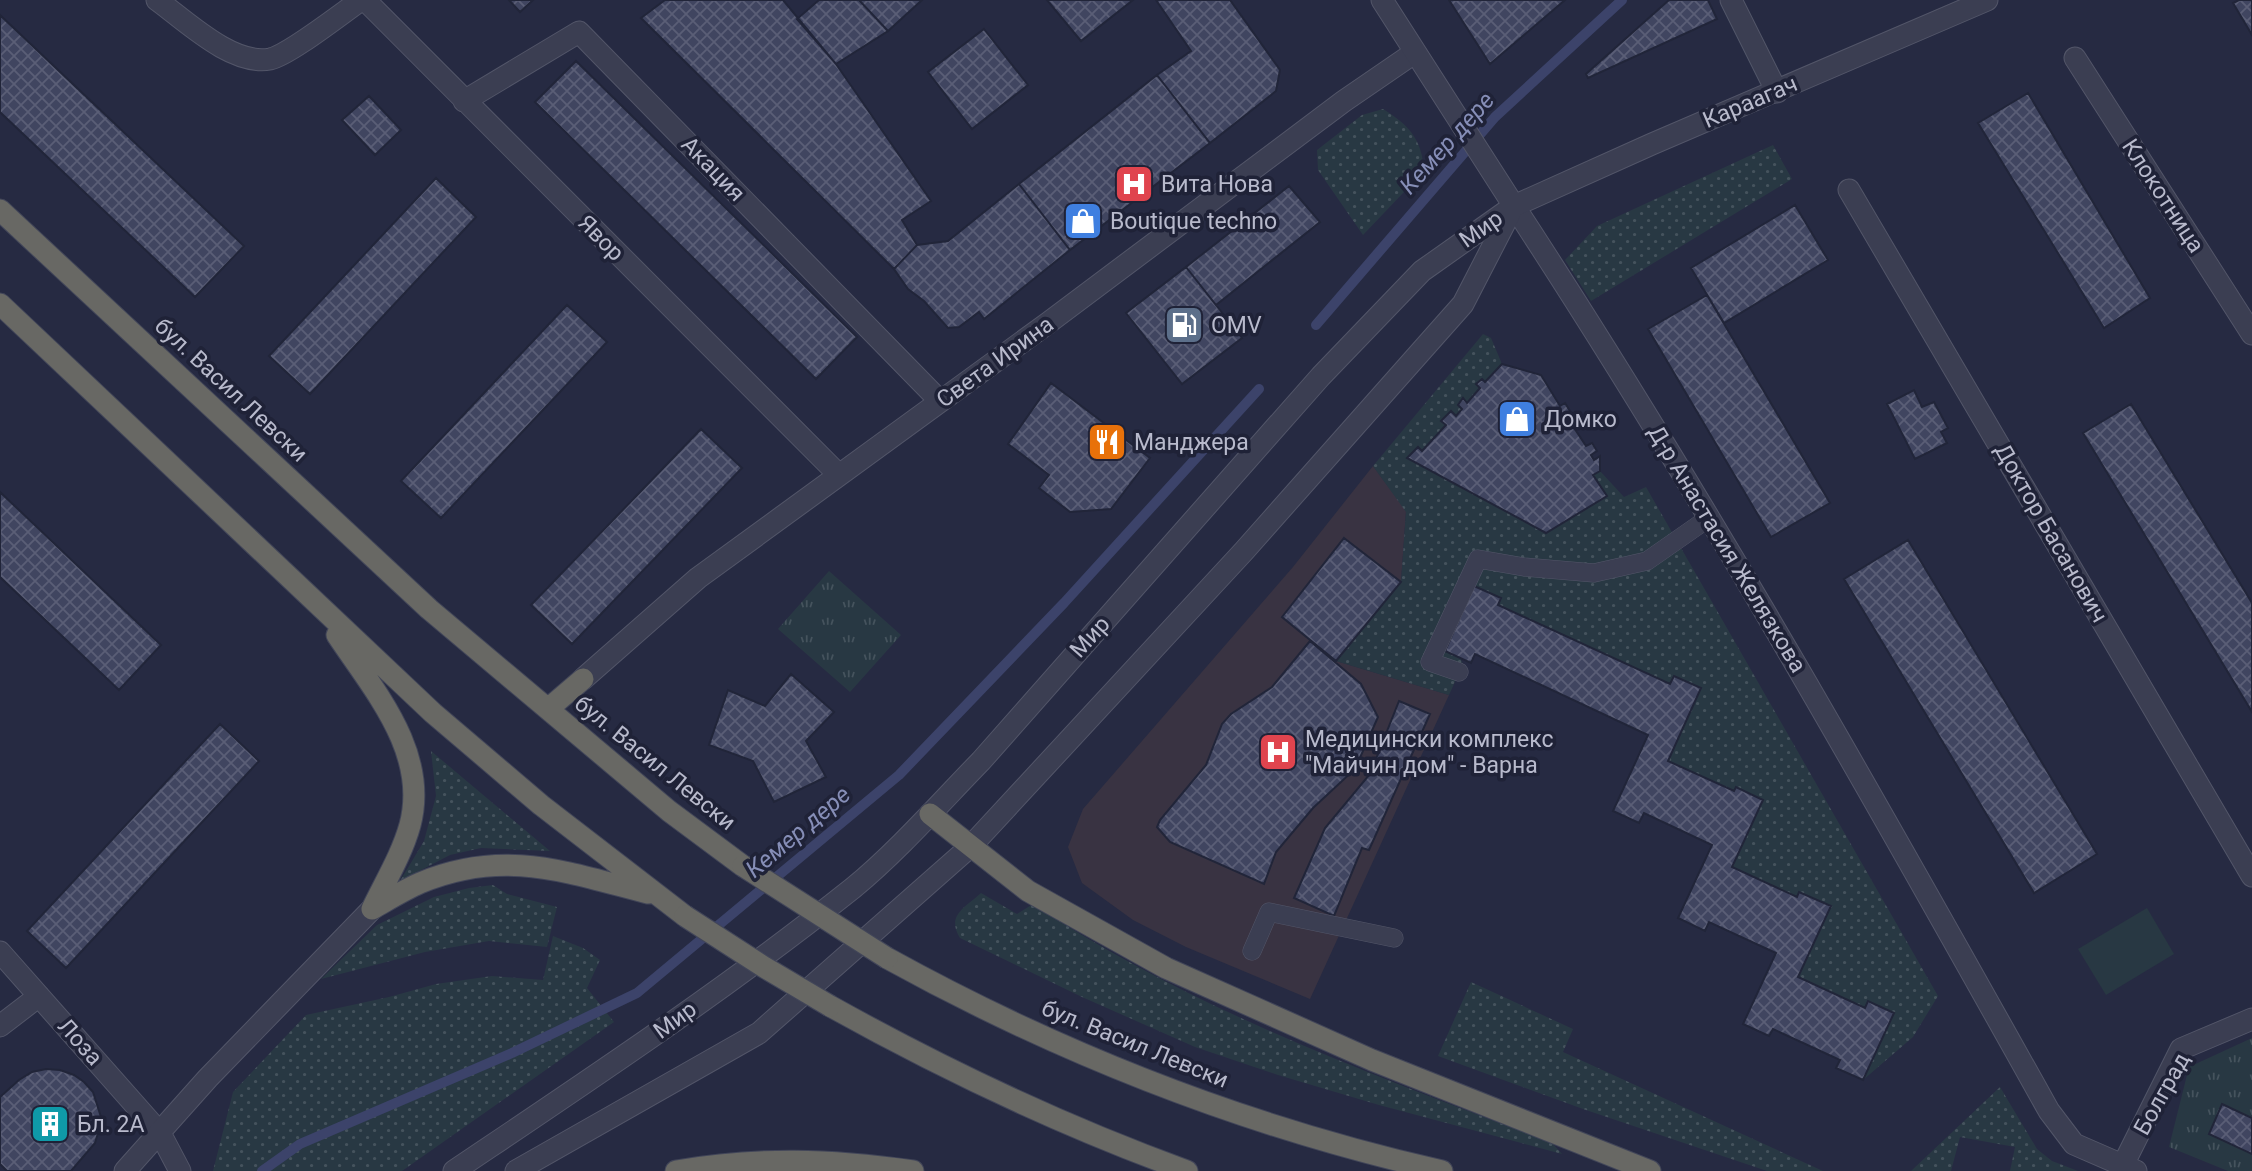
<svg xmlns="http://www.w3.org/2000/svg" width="2252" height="1171" viewBox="0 0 2252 1171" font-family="Roboto,sans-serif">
  <defs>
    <pattern id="grass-dots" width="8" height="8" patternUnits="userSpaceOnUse" patternTransform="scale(1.75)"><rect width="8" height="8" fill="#283843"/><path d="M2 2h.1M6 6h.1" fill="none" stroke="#45535d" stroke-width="1.8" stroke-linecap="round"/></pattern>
    <pattern id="park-tufts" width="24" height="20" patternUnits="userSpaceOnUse" patternTransform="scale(1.75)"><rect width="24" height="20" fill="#283843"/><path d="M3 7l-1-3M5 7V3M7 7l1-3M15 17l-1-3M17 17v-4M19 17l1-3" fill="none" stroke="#45535d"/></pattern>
    <pattern id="building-cross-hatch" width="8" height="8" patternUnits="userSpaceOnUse" patternTransform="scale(1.75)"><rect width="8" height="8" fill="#404560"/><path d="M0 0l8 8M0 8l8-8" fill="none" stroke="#5a5e76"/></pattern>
  </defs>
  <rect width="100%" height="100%" fill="#262a42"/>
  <path fill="#393342" d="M1373 466 1406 511 1401 582 1336 661 1449 695 1310 999 1186 947 1133 920 1082 883 1068 847 1083 809 1293 567Z"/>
  <path fill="url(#grass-dots)" d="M1383 109C1409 125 1422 139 1424 171L1363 235 1318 170 1317 150 1362 115Z
    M1773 145 1792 179 1591 301 1565 260 1597 226Z
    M1483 334 1491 338 1502 364 1485 382 1482 379 1476 384 1480 388 1467 403 1462 399 1458 405 1462 409 1456 415 1451 411 1442 421 1446 425 1422 451 1417 448 1408 458 1546 533 1607 497 1593 475 1600 471 1624 497 1646 487 1938 996 1913 1037 1863 1080 1894 1013 1868 1001 1865 1008 1798 977 1831 906 1800 892 1797 897 1732 867 1763 800 1736 787 1734 791 1668 761 1701 688 1674 676 1670 684 1498 605 1500 598 1475 586 1445 651 1460 658 1463 664 1449 695 1336 661 1401 582 1406 512 1373 466Z
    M431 751 550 851 481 848 450 855 400 881 424 841 436 796Z
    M493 885 507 894 557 907 547 947 489 941 425 952 321 979 377 925 434 897 469 888Z
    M981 893 1017 914 1033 904C1192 1010 1374 1075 1552 1143L1562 1154 1379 1105 1278 1075 1195 1047 1082 997 960 938C946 915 965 908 981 893Z
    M553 936 583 948 600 960 587 988 614 1022 402 1171H213L233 1092 306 1015 389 997 436 984 492 976 543 980Z
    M1471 982 1573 1029 1563 1052 1823 1171H1767L1583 1109 1438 1056Z
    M2000 1087 2037 1149 2052 1161 2078 1171H2010L2015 1147 1960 1137 1951 1171H1911Z"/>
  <path fill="url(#park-tufts)" d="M829 571 901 635 850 692 778 629Z
    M2252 1038V1171H2228L2169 1147 2189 1067Z"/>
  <path fill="#283843" d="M2147 908 2174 954 2106 995 2078 949Z"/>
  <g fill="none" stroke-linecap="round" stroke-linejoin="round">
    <path stroke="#3c436a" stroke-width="10" d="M1316 325 1495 117 1622 0
      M262 1171 300 1144 512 1053 637 993 899 775 1064 603 1259 389"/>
  </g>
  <path fill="url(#building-cross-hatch)" stroke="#212539" stroke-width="2" d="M509 0H533L520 12Z
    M665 0H783L836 64 931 201 902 220 917 245 894 269 641 18Z
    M819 0H859L888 31 836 64 797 19Z
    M859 0H922L888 31Z
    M1047 0H1133L1081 41Z
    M1156 0H1230L1280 70 1276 91 1210 143 1157 75 1191 51Z
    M1449 0H1565L1490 64Z
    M1669 0H1708L1717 19 1588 78 1586 74Z
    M2239 0H2252V35L2233 3Z
    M0 15 244 246 195 297 0 112Z
    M984 29 1028 85 972 129 928 72Z
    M576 61 857 337 816 379 535 102Z
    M1157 75 1210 143 1070 250 1019 184Z
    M2028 93 2150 298 2104 328 1978 123Z
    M369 96 401 130 375 155 342 120Z
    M436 178 476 217 310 394 269 356Z
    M1019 184 1070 250 984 319 979 312 959 327 948 328 924 301 908 289 894 269 917 245 948 241Z
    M1289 186 1320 222 1216 305 1186 267Z
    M1795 205 1828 260 1724 323 1691 268Z
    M1186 267 1242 338 1182 384 1126 313Z
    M1707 295 1830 503 1771 537 1648 329Z
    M567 305 607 342 441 518 401 481Z
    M1502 364 1541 375 1560 406 1565 403 1570 411 1565 414 1586 446 1592 443 1597 451 1591 455 1594 460 1600 456V471L1593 475 1607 496 1546 533 1407 458 1418 447 1422 451 1446 425 1441 421 1451 411 1456 416 1462 409 1458 405 1463 398 1467 403 1480 388 1476 384 1482 379 1485 382Z
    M1051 383 1150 458 1111 509 1070 512 1039 488 1049 475 1008 444Z
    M1914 390 1922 407 1934 402 1948 428 1941 432 1947 443 1915 459 1887 404Z
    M2131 404 2252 603V712L2083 433Z
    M701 429 742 468 572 644 531 605Z
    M0 492 161 645 119 690 0 577Z
    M1344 538 1401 582 1336 661 1282 617Z
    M1908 540 2097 854 2034 893 1844 579Z
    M1474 586 1501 598 1498 605 1670 684 1674 676 1701 688 1668 761 1734 791 1736 787 1763 800 1732 867 1797 897 1799 892 1831 906 1798 977 1865 1008 1868 1001 1894 1013 1863 1080 1836 1068 1840 1060 1773 1029 1769 1036 1743 1024 1776 953 1709 922 1705 931 1678 918 1712 845 1644 813 1639 823 1613 811 1648 735 1475 654 1471 663 1445 651Z
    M1310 641 1361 684 1378 717 1355 769 1313 808 1276 852 1264 884 1170 842 1157 827 1160 820 1206 765 1222 724 1231 714 1272 687Z
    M791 674 834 712 806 741 826 777 774 802 753 761 709 745 728 690 765 706Z
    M1399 701 1430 714 1369 850 1362 848 1334 916 1294 898 1325 828 1370 774Z
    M220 724 259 761 66 968 27 931Z
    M46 1069 60 1070 74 1075 84 1082 93 1092 101 1117 99 1130 95 1143 71 1171H7L0 1164V1097L19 1080 32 1072Z
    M2222 1104 2252 1118V1154L2209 1134Z"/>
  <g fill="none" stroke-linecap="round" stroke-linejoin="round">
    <g stroke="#535669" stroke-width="19">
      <path id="service" d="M1459 672 1430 662 1478 559 1524 567 1594 573 1647 561 1710 517
        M1252 951 1269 912 1394 938"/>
    </g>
    <g stroke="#535669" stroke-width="23">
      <path id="minor" d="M157 0C186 21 232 66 270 59 289 55 342 13 361 0
        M365 0 839 475
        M1731 0 1777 92
        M2075 58 2252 334
        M464 101 579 32 940 401
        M1849 190 2252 876
        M1514 206C1706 499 1878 805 2049 1111L2074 1144 2136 1171
        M583 679 698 578 1048 323 1344 101 1414 53
        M0 952 160 1133
        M0 1026 39 996
        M2122 1167 2181 1049 2252 1019"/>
    </g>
    <g stroke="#535669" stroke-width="23">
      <path id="tertiary" d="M1382 0 1514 206
        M160 1133 180 1171
        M125 1171 208 1078 372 909
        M454 1171C589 1080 725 990 853 888 897 852 941 802 981 761L1321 376 1422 271 1514 206 1652 144 1987 0
        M516 1171 759 1033 971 846 1244 551 1463 304 1511 211"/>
    </g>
    <g stroke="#424659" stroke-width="23">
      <path id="trunk" d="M0 210 429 609 669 811 743 866
        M0 304 433 713 541 805 685 916
        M337 635C375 692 429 753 410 825 402 854 385 882 372 909
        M548 709 583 679
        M930 814 1028 891 1166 968 1372 1060 1650 1171
        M372 909C388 900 404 890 420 883 504 848 565 872 648 893
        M887 958C1061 1054 1248 1127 1442 1171
        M830 1006C945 1070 1063 1126 1187 1171
        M676 1171C759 1157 830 1159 913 1171"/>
    </g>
    <use href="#service" stroke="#3b3e52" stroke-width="18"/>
    <use href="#minor" stroke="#3b3e52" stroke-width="21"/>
    <use href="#tertiary" stroke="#3b3e52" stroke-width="21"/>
    <use href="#trunk" stroke="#686864" stroke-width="21"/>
    <g stroke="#424659" stroke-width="23" stroke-linecap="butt">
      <path id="trunk-bridge" d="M743 866 887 958
        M685 916 764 967 830 1006"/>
    </g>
    <use href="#trunk-bridge" stroke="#686864" stroke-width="21"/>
  </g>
  <defs>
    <g id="hospital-square" transform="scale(2.0125)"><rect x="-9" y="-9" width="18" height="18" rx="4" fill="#e0444e" stroke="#1f2237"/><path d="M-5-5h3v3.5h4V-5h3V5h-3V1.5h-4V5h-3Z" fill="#fff"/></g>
    <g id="shop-square" transform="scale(2.0125)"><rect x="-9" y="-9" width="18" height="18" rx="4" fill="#3f7fe0" stroke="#1f2237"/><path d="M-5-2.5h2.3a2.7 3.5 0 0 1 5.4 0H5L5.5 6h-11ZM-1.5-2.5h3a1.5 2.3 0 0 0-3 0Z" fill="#fff"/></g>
    <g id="fuel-square" transform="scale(2.0125)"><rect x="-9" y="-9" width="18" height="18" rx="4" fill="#5c6f8a" stroke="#1f2237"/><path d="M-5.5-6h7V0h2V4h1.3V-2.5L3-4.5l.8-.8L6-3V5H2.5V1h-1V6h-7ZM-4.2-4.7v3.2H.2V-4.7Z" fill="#fff"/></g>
    <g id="restaurant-square" transform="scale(2.0125)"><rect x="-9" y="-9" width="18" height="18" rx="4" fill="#e8710a" stroke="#1f2237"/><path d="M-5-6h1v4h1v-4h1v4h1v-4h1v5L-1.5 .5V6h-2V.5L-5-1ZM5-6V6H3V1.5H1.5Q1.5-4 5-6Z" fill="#fff"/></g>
    <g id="building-square" transform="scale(2.0125)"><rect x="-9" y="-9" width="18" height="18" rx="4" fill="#0f9aa8" stroke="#1f2237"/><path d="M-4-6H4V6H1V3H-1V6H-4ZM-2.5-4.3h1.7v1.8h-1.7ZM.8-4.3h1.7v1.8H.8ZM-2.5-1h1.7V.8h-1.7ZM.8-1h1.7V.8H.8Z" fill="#fff"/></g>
  </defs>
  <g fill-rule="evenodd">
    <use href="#hospital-square" x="1134" y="184"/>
    <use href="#shop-square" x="1083" y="221"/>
    <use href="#fuel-square" x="1184" y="325"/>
    <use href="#shop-square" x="1517" y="419"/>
    <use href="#restaurant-square" x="1107" y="442"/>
    <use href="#hospital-square" x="1278" y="752"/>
    <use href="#building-square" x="50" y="1124"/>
  </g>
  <g text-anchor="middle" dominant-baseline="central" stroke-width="7" stroke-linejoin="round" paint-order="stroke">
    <g font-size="23" fill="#b8bacc" stroke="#1f2237">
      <text transform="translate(1750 102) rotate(-23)">Караагач</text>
      <text transform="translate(713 169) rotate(46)">Акация</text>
      <text transform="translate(2163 196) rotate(57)">Клокотница</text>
      <text transform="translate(1481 229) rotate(-35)">Мир</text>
      <text transform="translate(601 238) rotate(45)">Явор</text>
      <text transform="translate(995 362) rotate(-36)">Света Ирина</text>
      <text transform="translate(231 390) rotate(43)">бул. Васил Левски</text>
      <text transform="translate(2051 533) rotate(60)">Доктор Басанович</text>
      <text transform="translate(1727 549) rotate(59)">Д-р Анастасия Желязкова</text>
      <text transform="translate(1090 637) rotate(-48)">Мир</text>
      <text transform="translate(655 763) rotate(39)">бул. Васил Левски</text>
      <text transform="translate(675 1020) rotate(-36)">Мир</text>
      <text transform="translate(80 1042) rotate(48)">Лоза</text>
      <text transform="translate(1135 1044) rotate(22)">бул. Васил Левски</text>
      <text transform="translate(2162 1094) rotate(-61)">Болград</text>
    </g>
    <g font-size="23" fill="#b8bacc" stroke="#1f2237" text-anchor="start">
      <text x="1161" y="184">Вита Нова</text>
      <text x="1110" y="221">Boutique techno</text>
      <text x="1211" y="325">OMV</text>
      <text x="1544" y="419">Домко</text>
      <text x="1134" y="442">Манджера</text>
      <text x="1305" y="739">Медицински комплекс<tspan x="1305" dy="26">"Майчин дом" - Варна</tspan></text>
      <text x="77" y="1124">Бл. 2А</text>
    </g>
    <g font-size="24" font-style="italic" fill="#868eb7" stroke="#1f2237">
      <text transform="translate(1447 143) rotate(-48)">Кемер дере</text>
      <text transform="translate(798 832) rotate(-40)">Кемер дере</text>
    </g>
  </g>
</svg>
